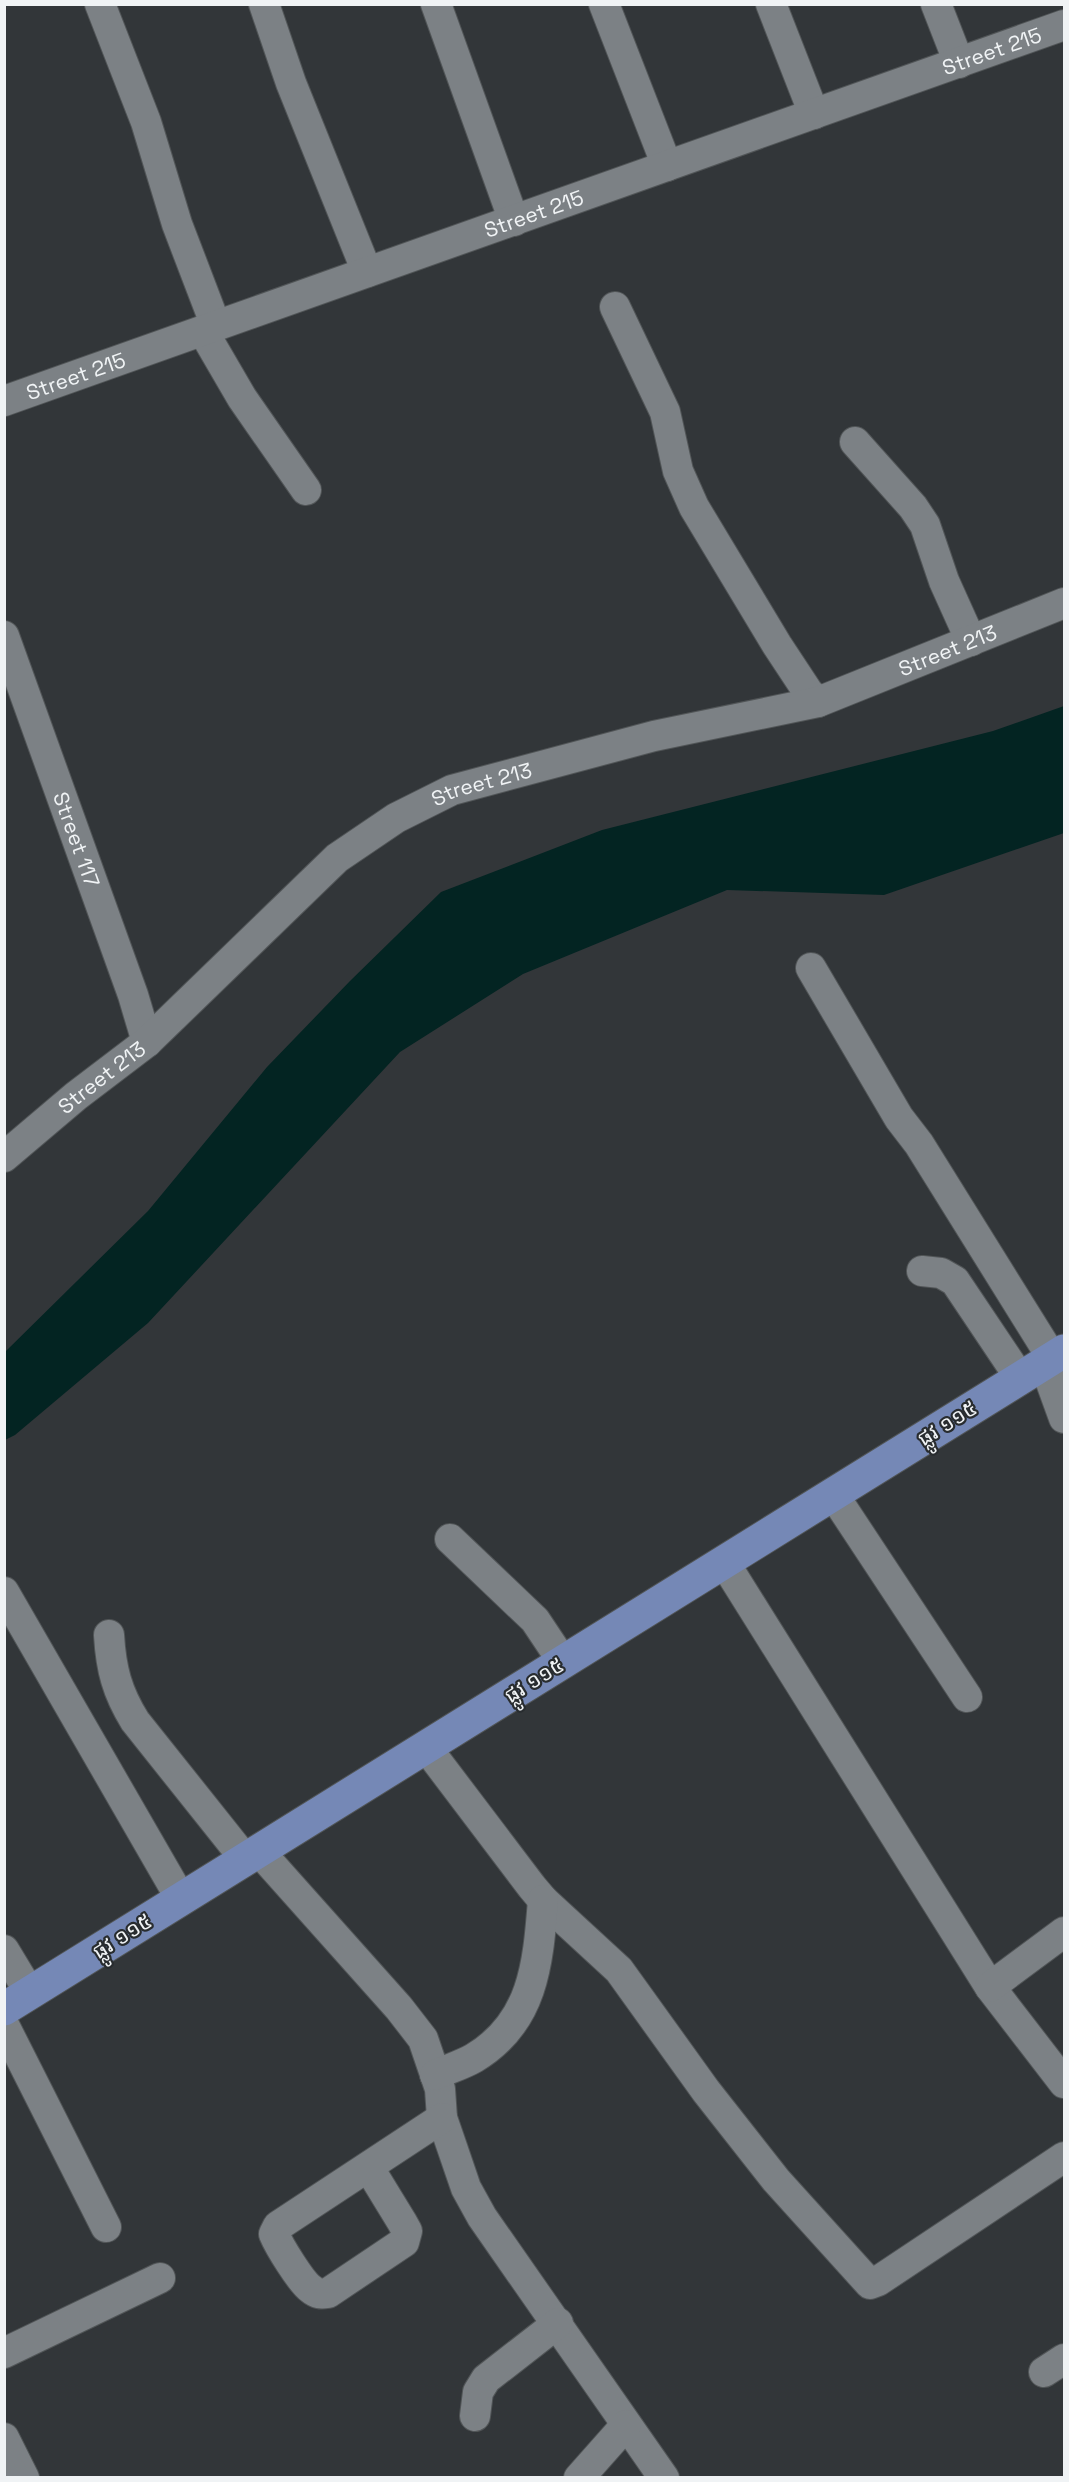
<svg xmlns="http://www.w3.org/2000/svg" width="1069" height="2482" viewBox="0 0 1069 2482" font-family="'Space Grotesk','Noto Sans Khmer',sans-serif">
  <rect width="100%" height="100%" fill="#323639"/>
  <path fill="#032422" d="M1064 706V833L884 895 727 890 523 974 400 1052 148 1323 15 1435 5 1440V1352L148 1211 267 1067 350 981 441 892 602 830 993 731Z"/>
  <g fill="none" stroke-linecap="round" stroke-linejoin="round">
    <g stroke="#515557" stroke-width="32">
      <g id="minor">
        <path d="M100 4 146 122 177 224 216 326"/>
        <path d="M264 4 291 83 367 272"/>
        <path d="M436 4 514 221"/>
        <path d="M604 4 667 166"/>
        <path d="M771 4 814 114"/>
        <path d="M936 4 959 63"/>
        <path d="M615 307 665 412 678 471 694 507 777 645 808 692 818 702"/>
        <path d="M203 331 242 398 306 490"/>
        <path id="s1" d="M4 401 1064 25"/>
        <path d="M855 442 913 507 925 525 944 581 971 641"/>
        <path id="s2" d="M4 636 133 995 147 1042"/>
        <path d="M811 968 899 1118 919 1144 1046 1348 1056 1356"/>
        <path id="s3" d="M4 1157 76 1096 147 1042 337 858 396 818 452 790 654 736 818 702 1064 603"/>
        <path d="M922 1271 941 1273 955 1281 1020 1378"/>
        <path d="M1044 1363 1064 1418"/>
        <path d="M833 1494 967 1697"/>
        <path d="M450 1539 535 1620 563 1662"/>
        <path d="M724 1562 990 1987 1064 2083"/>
        <path d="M4 1592 181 1899"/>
        <path d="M109 1635C111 1669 117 1692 135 1721L245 1859"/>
        <path d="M426 1747 532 1887 543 1900 619 1970 706 2091 776 2180 870 2284 878 2281 1064 2157"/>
        <path d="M259 1851 399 2008 423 2039 440 2089 442 2118 453 2150 466 2188 482 2217 664 2478"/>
        <path d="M4 1950 30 1993"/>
        <path d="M990 1987 1064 1932"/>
        <path d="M4 2025 106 2227"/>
        <path d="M435 2075C448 2069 462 2065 474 2058 534 2022 538 1963 543 1900"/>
        <path d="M369 2168 402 2222 407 2231 404 2242 328 2293C321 2294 317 2294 311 2289 301 2282 279 2246 274 2234L278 2226 442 2118"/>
        <path d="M4 2353 160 2278"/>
        <path d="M1044 2372 1064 2359"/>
        <path d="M475 2416 478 2392 486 2379 558 2323"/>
        <path d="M4 2438 24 2478"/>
        <path d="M579 2478 626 2425"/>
      </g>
    </g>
    <g stroke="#515557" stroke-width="35">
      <path id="major" d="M4 2009 1064 1351"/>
    </g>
    <use href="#minor" stroke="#7c8185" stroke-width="30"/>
    <use href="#major" stroke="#7588b6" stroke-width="33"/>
  </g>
  <g text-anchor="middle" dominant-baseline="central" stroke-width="4.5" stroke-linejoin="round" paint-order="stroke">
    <g font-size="21" fill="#f0f3f5" stroke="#282c2f">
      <text stroke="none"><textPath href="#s1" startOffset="1048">Street 215</textPath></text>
      <text stroke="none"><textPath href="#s1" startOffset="562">Street 215</textPath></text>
      <text stroke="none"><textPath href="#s1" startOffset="76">Street 215</textPath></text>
      <text stroke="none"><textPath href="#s3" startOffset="1098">Street 213</textPath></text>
      <text stroke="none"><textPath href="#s3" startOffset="612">Street 213</textPath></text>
      <text stroke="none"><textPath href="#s2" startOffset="216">Street 117</textPath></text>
      <text stroke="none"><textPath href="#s3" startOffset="126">Street 213</textPath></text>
      <text transform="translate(947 1423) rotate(-32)">ផ្លូវ ១១៥</text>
      <text transform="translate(534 1680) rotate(-32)">ផ្លូវ ១១៥</text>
      <text transform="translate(122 1936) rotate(-32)">ផ្លូវ ១១៥</text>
    </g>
  </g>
  <rect width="1069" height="2482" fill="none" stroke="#f0f3f5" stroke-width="12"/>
</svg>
